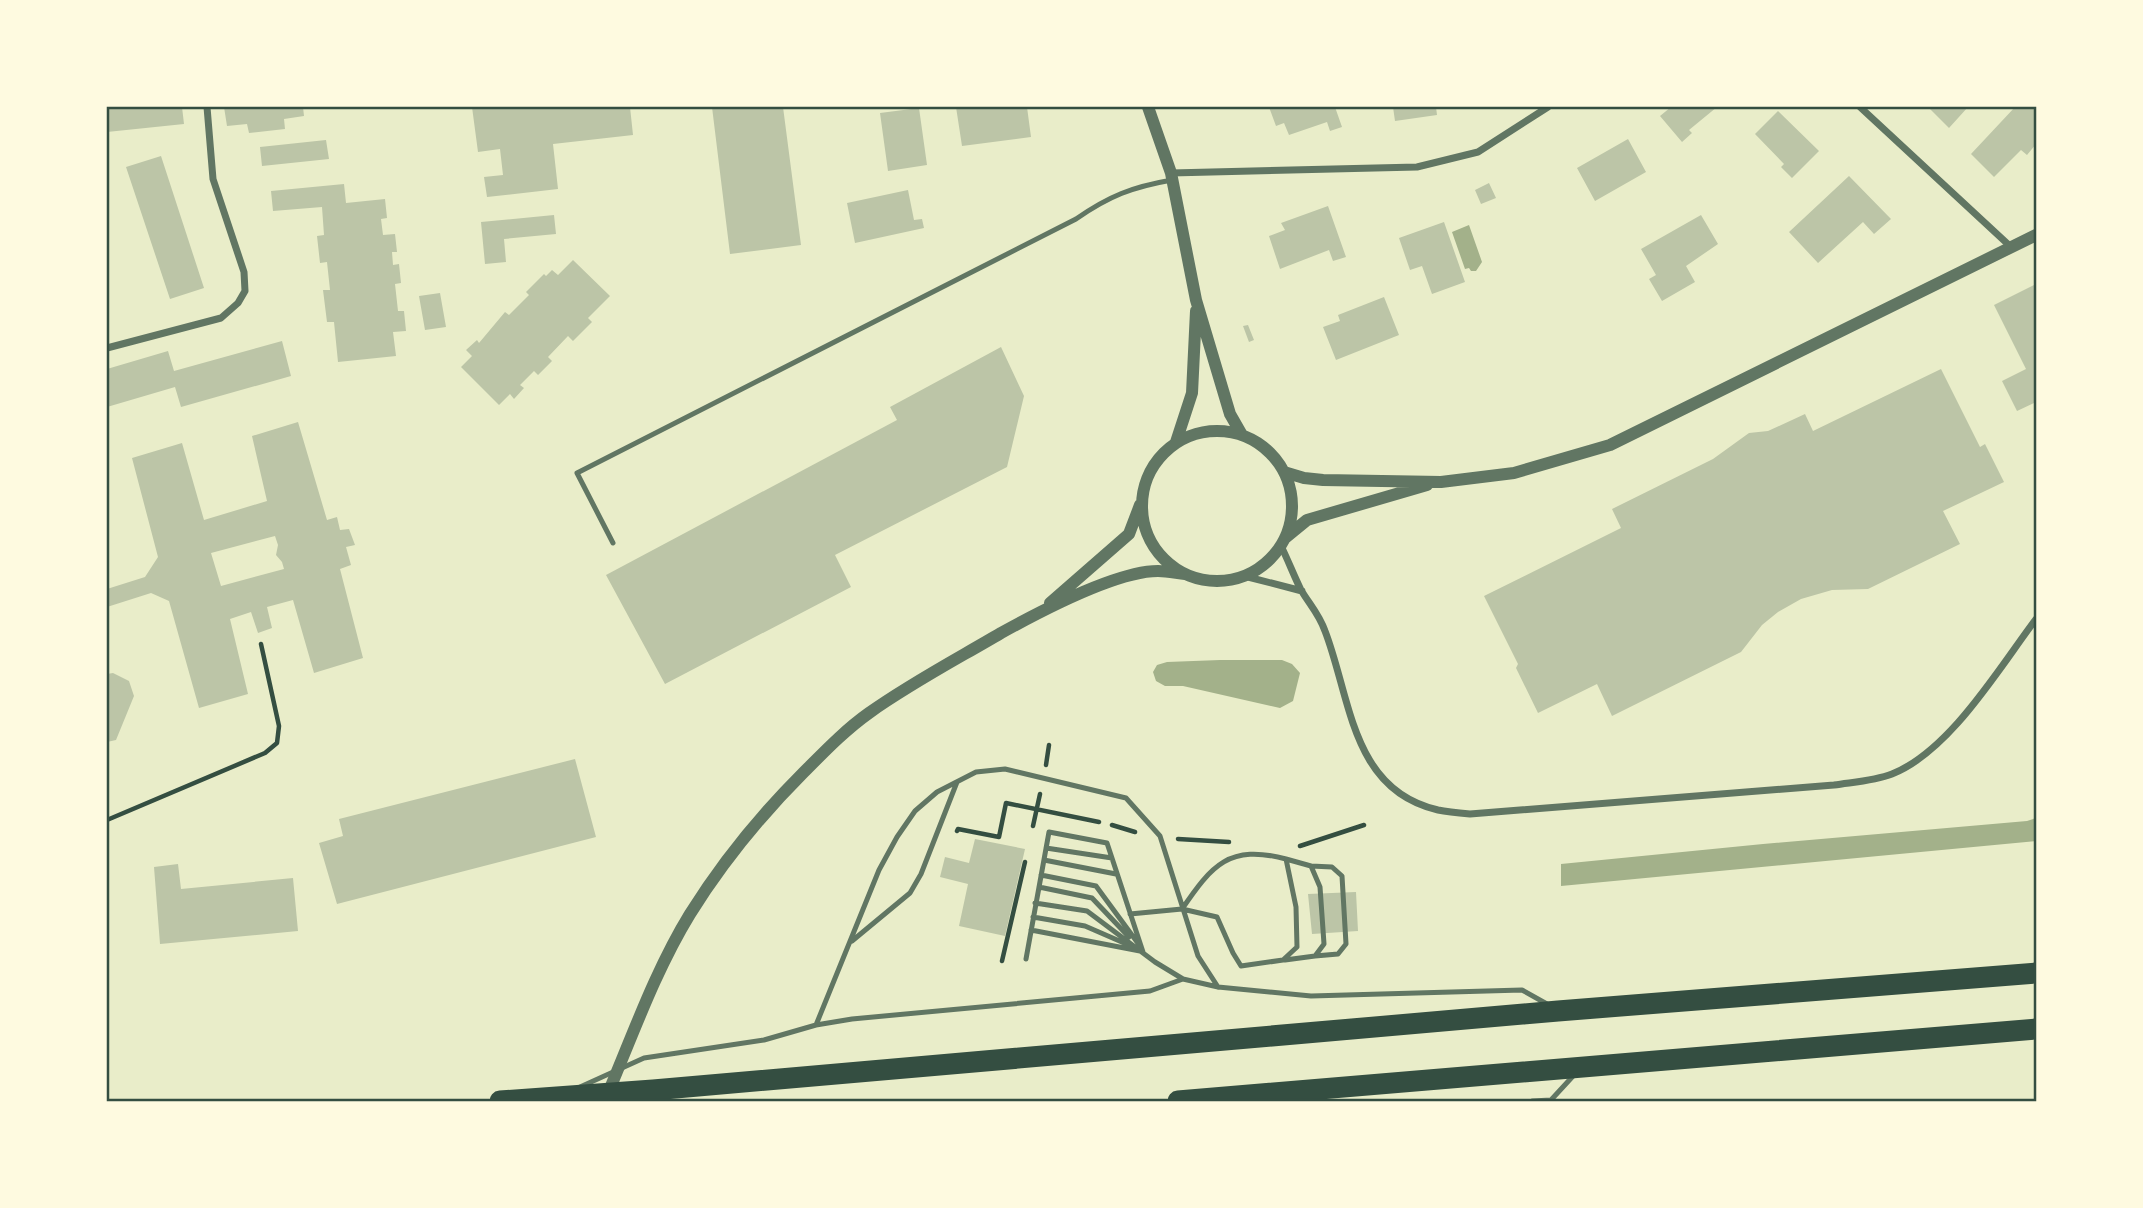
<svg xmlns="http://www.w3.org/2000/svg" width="2143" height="1208" viewBox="0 0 2143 1208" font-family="'Source Sans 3',sans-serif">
  <rect width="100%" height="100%" fill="#e9edc9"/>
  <path fill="#a3b18a" d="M1469 225 1482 262 1476 271H1471L1469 268 1465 269 1452 232Z
    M1220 660H1282L1292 664 1300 673 1293 701 1280 708 1183 686H1165L1156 681 1153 672 1157 665 1167 662Z
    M2036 818V841L1561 886V864L1763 844 2027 821Z"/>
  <path fill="#bcc5a7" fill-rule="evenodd" d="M107 107H182L184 124 107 132Z
    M224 107H303L304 116 284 119 285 129 249 133 247 124 227 126Z
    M472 107H630L633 135 553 144 558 189 487 197 484 177 503 175 500 149 478 152Z
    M712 107H783L801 245 730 254Z
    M956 107H1027L1031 137 962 146Z
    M1269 107H1335L1342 127 1330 131 1327 122 1289 135 1284 123 1276 126Z
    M1393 107H1436L1437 115 1395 121Z
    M1671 107H1717L1689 130 1692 133 1682 142 1660 116Z
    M1932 107H1968L1949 128 1930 109Z
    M2015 107H2032L2036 112V144L2027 155 2021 150 1994 177 1971 154Z
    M919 108 927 165 888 171 880 113Z
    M1778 111 1819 151 1792 178 1781 167 1784 164 1755 134Z
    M1628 139 1646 172 1595 201 1577 168Z
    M326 140 329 159 262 166 260 147Z
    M161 156 204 288 170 299 126 167Z
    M1849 176 1891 219 1874 234 1863 222 1818 263 1789 232Z
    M1489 183 1496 198 1481 204 1475 190Z
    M344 184 346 203 385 199 387 218 381 219 383 235 395 234 397 252H392L393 265 399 264 401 283 395 284 398 311H404L406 331 393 332 396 356 338 362 334 322H327L323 290H330L327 262 320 263 317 236 324 235 322 207 273 211 271 191Z
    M908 190 914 220 922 219 924 228 855 243 847 203Z
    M1328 206 1346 257 1333 261 1329 250 1280 269 1269 236 1285 230 1281 223Z
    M554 215 556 234 504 239 506 262 485 264 481 222Z
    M1701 215 1718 244 1686 266 1695 282 1662 301 1649 279 1656 275 1641 249Z
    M1444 222 1465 282 1432 294 1422 266 1410 270 1399 238Z
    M573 260 610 296 588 318 592 322 573 341 568 336 548 357 552 361 538 375 534 371 520 385 524 388 514 399 510 394 499 405 461 367 472 356 466 350 477 340 479 343 505 312 509 315 529 295 526 292 544 274 546 276 552 270 558 275Z
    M2036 284V402L2017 411 2002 381 2026 369 1994 305Z
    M440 293 446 327 425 330 419 296Z
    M1384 297 1399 335 1336 360 1323 327 1340 321 1338 315Z
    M1248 325 1254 340 1249 342 1243 326Z
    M282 341 291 376 181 407 175 387 107 407V369L168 351 174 371Z
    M1001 347 1024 396 1007 467 835 555 851 587 665 684 606 575 897 420 890 407Z
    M1941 369 1980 447 1985 444 2004 482 1943 511 1960 544 1868 589 1832 590 1801 599 1778 612 1762 625 1741 652 1612 716 1597 684 1538 713 1516 668 1518 664 1484 596 1621 528 1612 509 1713 459 1749 433 1768 431 1805 414 1813 431Z
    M298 422 327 520 337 517 340 530 349 529 355 545 346 547 351 565 340 569 363 658 314 673 293 600 267 607 272 628 258 633 251 612 230 619 248 694 199 708 169 601 151 593 107 607V589L145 577 158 557 132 458 182 443 204 520 267 501 252 436ZM275 536 278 545 276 555 282 562 284 569 221 586 211 553Z
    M113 673 129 681 134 696 116 740 107 742V674Z
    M575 759 596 837 337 904 319 843 343 836 339 819Z
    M975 839 1025 849 1005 936 959 926 968 884 940 877 945 857 969 863Z
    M178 864 181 889 293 878 298 931 160 944 154 867Z
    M1356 892 1358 931 1312 934 1308 894Z"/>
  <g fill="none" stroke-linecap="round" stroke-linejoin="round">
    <path stroke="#344e41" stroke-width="4.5" d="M1046 765 1049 745
      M107 820 265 753 277 743 279 726 261 644
      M1112 825 1135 832
      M1033 826 1040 794
      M957 831 958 829 999 837 1006 803 1099 822
      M1178 839 1229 842
      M1300 846 1364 825
      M1002 961 1025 862"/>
    <path stroke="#617663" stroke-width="5" d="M613 543 577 473 1076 219C1109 196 1132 187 1172 180
      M1046 848 1112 858
      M1044 860 1116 874
      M1311 866 1332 867 1342 876 1346 944 1338 954 1315 956
      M1041 875 1096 886 1140 946
      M1039 887 1092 898 1129 937
      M1035 903 1087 911 1155 962 1183 979 1218 987 1311 996 1522 990 1547 1004
      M1130 914 1182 909 1217 917 1233 953 1241 966 1283 960 1297 947 1296 907 1286 859C1229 844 1212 865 1182 909
      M1033 917 1085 926 1131 946
      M1031 930 1140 951
      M852 941 910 893 921 874 957 782
      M1026 959 1049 832 1107 843 1143 952
      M1285 960 1315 956 1324 944 1320 887 1311 866 1286 859
      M816 1025 879 870 897 837 915 811 937 792 976 772 1005 769 1126 798 1160 836 1198 956 1218 987
      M580 1087 644 1058 764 1040 816 1025 852 1019 1150 991 1183 979
      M1532 1101 1551 1100 1574 1075"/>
    <path stroke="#617663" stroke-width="7" d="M1860 107 2011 247
      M1171 173 1417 167 1478 152 1548 107
      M107 348 221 318 238 303 245 291 244 272 213 179 207 107
      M1281 546C1288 560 1294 576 1301 590 1310 605 1319 614 1325 631 1351 698 1351 790 1438 810 1448 812 1459 813 1470 814L1834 785C1853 782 1874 781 1892 774 1950 751 1999 668 2036 619
      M1244 576 1302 591"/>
    <path stroke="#617663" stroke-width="12" d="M1148 107 1171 173 1196 300 1230 414 1242 435
      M1142 506a75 75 0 1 1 150 0a75 75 0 1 1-150 0Z
      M1176 442 1192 393 1196 311
      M1284 472 1304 478 1323 480 1441 482 1514 473 1610 445 2036 235
      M1285 538 1307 520 1427 485
      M1050 603 1129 534 1140 505
      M606 1098C632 1037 655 971 690 914 722 863 760 816 803 773 824 752 845 730 869 713 911 683 957 659 1001 633 1039 612 1116 571 1158 571 1167 571 1176 573 1185 574"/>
    <path stroke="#344e41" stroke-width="21" d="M500 1101 653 1090 1558 1011 2036 973
      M1178 1101 2036 1029"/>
  </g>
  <rect width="2143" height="1208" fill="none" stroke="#fefae0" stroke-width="217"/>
  <rect x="108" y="108" width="1927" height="992" fill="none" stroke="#344e41" stroke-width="2.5"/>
</svg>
